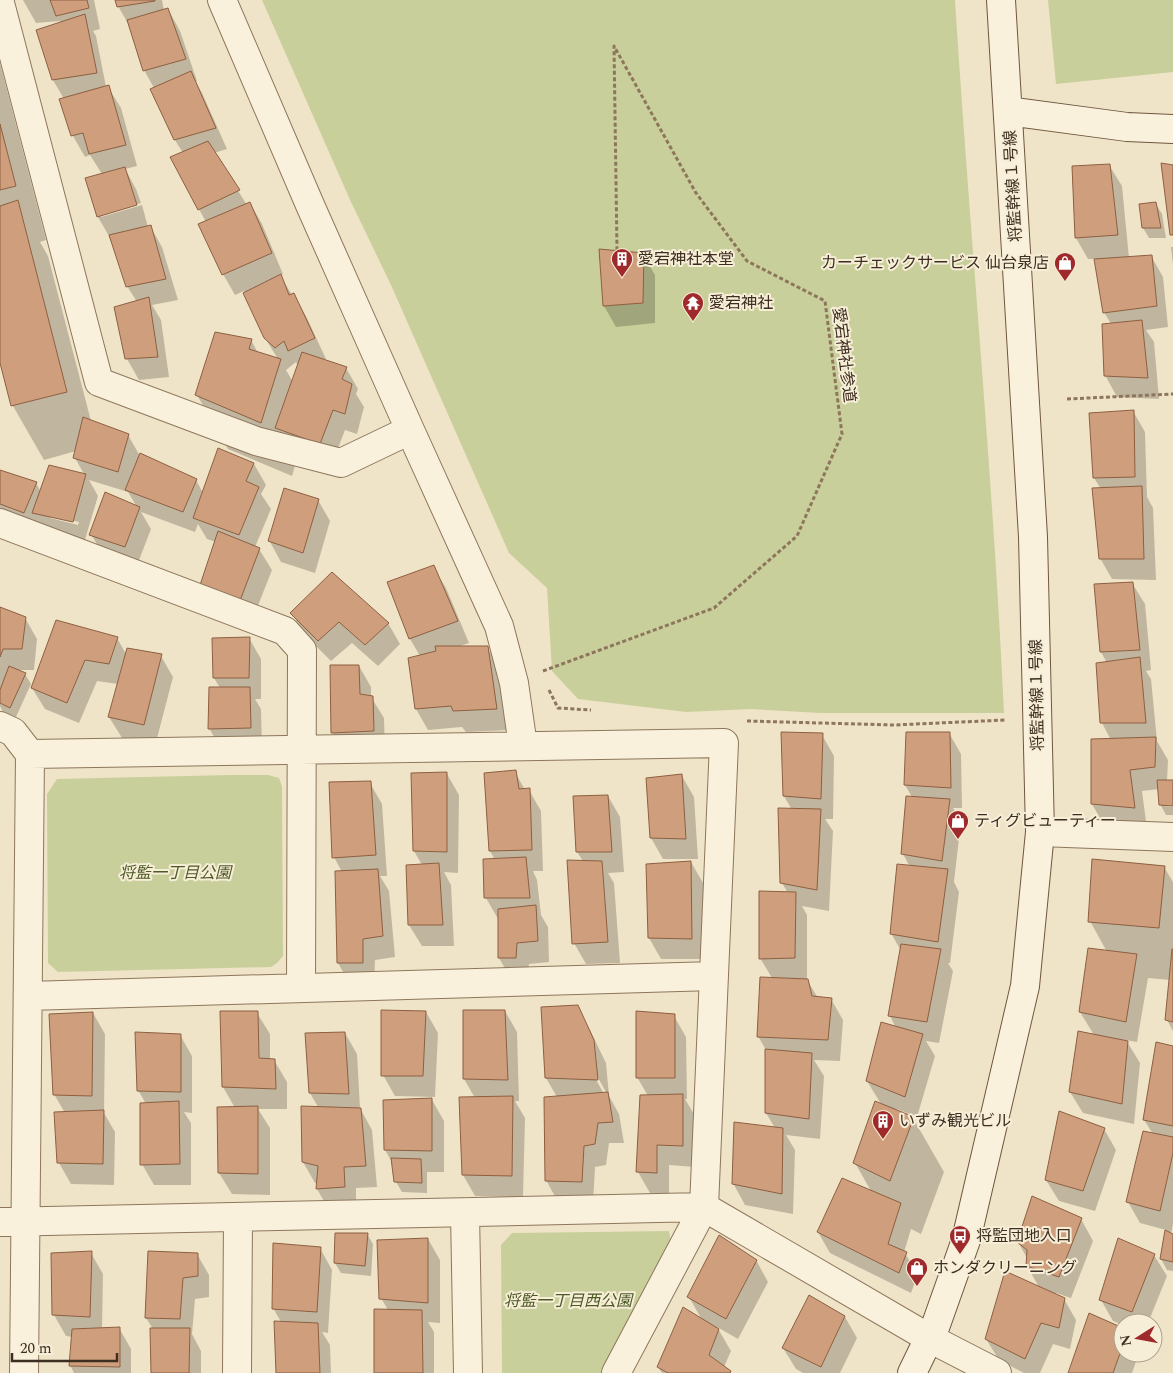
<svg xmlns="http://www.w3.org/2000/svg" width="1173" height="1373" viewBox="0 0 1173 1373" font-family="Spectral,'Noto Sans JP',serif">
  <rect width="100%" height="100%" fill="#f0e4c8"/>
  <path fill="#c9cf9b" d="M262 0H955C970 238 993 475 1004 713H820L751 709 686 712 578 699 552 671 547 588 509 553 391 285 351 202Z
    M1048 0H1173V72L1056 84Z
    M229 775H268L279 778 282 786 283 956 277 963 271 967 58 972 48 963 47 794 57 779Z
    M669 1231 671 1244 608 1373H502L501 1245 512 1233Z"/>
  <path fill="#0003" fill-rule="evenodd" d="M23 0H94L100 29 93 31 96 36 106 87H108L121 108 137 166 125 169 136 189 141 203 101 214V217L142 205 148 227 150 226 162 247 178 300 152 305 161 320 169 377 139 380 127 359 137 302 127 286 110 238 98 217 102 174 90 155 85 157 73 136 61 100 64 99 53 80 38 31 61 23 60 21 36 23Z
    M116 0H162L164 11 168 9 180 31 197 81H195L202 93 227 149 214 153 247 205 250 203 262 224 283 274 280 275 292 295H294L306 316 326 359 324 360 346 368 358 389 356 394 364 407 357 434 345 430 332 464 299 452 292 476 228 449 197 395 251 340 258 353 278 359 265 338 244 291 235 295 223 274 206 222 199 209 183 153 175 140 154 88 144 70 130 27 118 6ZM296 362 298 366 293 382 286 370Z
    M0 63 46 240 40 242 48 256 91 421 128 435 140 456 196 480 203 493 254 464 266 485 261 494 271 509 255 547 259 549 272 570 250 626 216 542 207 539 198 524 195 532 141 512 151 529 136 568 103 555 91 534 137 507 128 492 89 480 98 496 84 543 0 520V471L36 483 41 492 84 474 75 458 76 451 44 460 13 406 0 358ZM50 516 79 522 78 525 50 518Z
    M1109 165 1122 186 1129 258 1151 256 1163 277 1168 327 1146 330 1154 342 1159 399 1117 397 1105 375 1111 324 1104 312 1095 259H1088L1076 238 1073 167Z
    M1156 204 1162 214 1166 238H1149L1143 228Z
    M1171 247H1173V265Z
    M643 254 655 275V323L616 327 604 306Z
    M1133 411 1145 432 1147 497 1153 508 1156 580 1112 579 1100 558 1101 489 1094 478Z
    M318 500 330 521 315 573 281 562 269 540Z
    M433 567 446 588 469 643 457 647H487L499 668 508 730 466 732 462 727 428 730 416 709 410 659 420 656 410 639 389 582Z
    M1132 583 1145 604 1151 670 1146 671 1151 679 1157 741 1168 760 1167 781H1173V805L1164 804V806L1173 807V815H1166L1160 804 1159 789 1142 791 1147 829 1104 825 1092 804 1111 740 1102 723 1107 663 1101 652Z
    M0 608 25 618 37 639 34 670H16L25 674 31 684 16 717 3 712 0 706Z
    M292 613 388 623 400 644 378 666 352 643 331 661 304 634Z
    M117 638 126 654 161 656 173 677 155 746 122 738 109 717 118 684 97 681 79 723 45 709 32 688Z
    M249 638 261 659V699H255L261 709 262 749H221L209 728 220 688 214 678Z
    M359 666 371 687V697L384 718 385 752 344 754 332 732Z
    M907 733H949L961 754 962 808H953L961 821 954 882 959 892 950 963H948L953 971 939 1043 926 1041 935 1056 917 1117 897 1109 896 1111 913 1118 944 1172 921 1234 911 1229 904 1252 918 1274 911 1293 830 1253 818 1232 871 1191 855 1163 881 1104 867 1081 896 1028 890 1016 901 951 891 933 910 867 903 854 912 797 905 785Z
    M822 735 834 756 833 819H825L833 831 829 911 802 906 807 915V980L818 998 831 999 843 1020 840 1061 814 1060 824 1076 820 1139 786 1135 795 1150 793 1214 745 1205 733 1183 775 1128 766 1113V1050L758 1036 772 978 760 958 788 893 782 883 792 810 784 796Z
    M515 772 525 790H529L541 811 543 871H533L537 880 541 915 548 927 549 962 529 964 527 979H511L499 958V919H498L486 898 485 860H495L490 851Z
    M447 774 459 795 458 873 444 872 451 885 454 946H422L409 925 408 866 422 865 414 851 413 775Z
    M682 776 694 797 698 859H663L651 838Z
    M370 783 382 804 387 876H380L389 891 395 957 375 960 374 984H350L338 963 342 872 334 857Z
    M608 796 620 817 624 872 608 873 614 883 620 963 586 964 574 943 583 861 577 852Z
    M691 862 703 883 704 959H661L649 938Z
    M1164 867 1173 882V1031L1167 1020 1170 980 1148 978 1137 1042 1126 1040 1140 1063 1134 1124 1083 1113 1070 1092 1094 1035 1080 1012 1107 952 1090 921Z
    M577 1006 589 1028 606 1063 609 1096 619 1114 624 1143H609L606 1165 595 1167 593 1203 558 1202 546 1180 557 1097 546 1078 542 1008ZM596 1074 607 1094H604L594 1076Z
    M464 1011H505L517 1032 519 1101H515L525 1118 523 1197 475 1196 463 1175 475 1098 464 1079Z
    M426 1012 438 1033 435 1097 395 1096 383 1075Z
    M93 1013 105 1034 104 1113 115 1132 114 1185 71 1184 59 1163 65 1113 54 1094Z
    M257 1013 270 1034V1060H274L287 1082V1109H258L270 1128V1195L232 1194 219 1173 235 1108 223 1087Z
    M674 1016 686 1037 687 1099H685L695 1116V1167L669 1165V1194L650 1193 638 1172 648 1096 637 1077Z
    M345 1033 357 1054 360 1108 372 1130 377 1187 356 1188V1208L329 1210 317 1189 318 1183H315L303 1162 318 1107 310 1093Z
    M180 1035 192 1056V1113L184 1112 191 1123V1185H154L142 1164 146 1104 138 1090Z
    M1173 1048V1224L1171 1234 1173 1235V1271L1167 1270 1161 1259 1166 1230 1140 1223 1128 1202 1153 1134 1144 1120Z
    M432 1100 444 1121V1172H427V1193L402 1192 396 1182 393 1164 385 1150Z
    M1104 1129 1116 1150 1095 1211 1059 1201 1046 1180Z
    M1081 1219 1093 1241 1071 1298 1056 1293 1055 1295 1064 1299 1076 1320 1070 1349 1053 1344 1040 1373H1024L999 1360 986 1339 1039 1287 1027 1266V1258L1018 1242Z
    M367 1234 373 1244 371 1276 341 1273 335 1263Z
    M428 1239 440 1260V1323L428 1322 434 1332V1373H376L388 1310 381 1298Z
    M320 1248 332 1270 328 1333 322 1332 330 1345 331 1373H277L281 1322 273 1308Z
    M91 1253 103 1274 102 1329 119 1328 131 1349V1373H74L70 1365 73 1337 66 1336 54 1315Z
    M197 1254 209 1275V1297L195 1299 192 1334 201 1351V1373H152L153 1329 146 1318Z
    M1154 1255 1167 1276 1148 1323H1123V1325L1113 1321 1101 1300Z
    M756 1260 768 1282 738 1339 717 1327 731 1351 724 1367 731 1373H662L658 1367 702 1320 689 1297Z
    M810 1297 845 1317 857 1338 840 1373H803L796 1369 783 1348Z
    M1123 1329V1353H1139L1132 1373H1069Z"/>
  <path fill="#cf9f7d" stroke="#8d5f41" d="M50 0H87L89 8 56 16Z
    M115 0H155V1L117 7Z
    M168 8 186 59 143 71 127 20Z
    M85 14 97 73 52 80 36 30Z
    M191 71 216 128 174 140 150 89Z
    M109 85 126 145 89 154 83 133 71 136 59 99Z
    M0 124 16 186 0 190Z
    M208 141 240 190 198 210 170 157Z
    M1161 163 1173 165V235H1170Z
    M1110 164 1118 235 1075 238 1072 166Z
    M125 167 137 205 97 217 85 178Z
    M18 200 67 392 11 406 0 363V206Z
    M250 202 272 253 222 275 198 224Z
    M1156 202 1161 228H1142L1139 204Z
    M151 225 166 279 126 287 109 235Z
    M599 249 644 253 643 303 603 306Z
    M1152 255 1157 306 1103 313 1094 259Z
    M281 274 289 295 294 293 315 338 288 351 284 341 275 348 264 338 243 293Z
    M149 297 158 357 125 359 114 307Z
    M1142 320 1148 378 1104 376 1102 324Z
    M215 332 252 339 249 349 281 359 261 423 195 395Z
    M302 352 347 367 342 379 352 384 345 414 333 410 320 444 275 428Z
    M1134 410 1135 477 1093 478 1089 413Z
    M83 417 129 434 118 472 73 458Z
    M218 448 254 463 246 481 259 487 239 535 193 518Z
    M140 453 197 479 183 512 125 490Z
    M49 465 86 474 73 522 32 513Z
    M0 470 37 482 24 513 0 504Z
    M1142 486 1144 559H1099L1092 488Z
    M284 488 319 499 303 553 268 541Z
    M105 492 140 507 125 547 89 535Z
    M218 531 260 548 238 606 198 591Z
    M434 565 458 621 409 639 387 582Z
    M332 572 389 623 365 645 339 622 318 641 290 613Z
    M1133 582 1140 650 1100 652 1094 584Z
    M0 607 26 617 22 649H3L0 657Z
    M56 620 118 637 109 664 85 660 67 703 31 688Z
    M250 637 249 678H213L212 638Z
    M435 646H488L497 709 453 711 451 706 415 709 408 658 436 651Z
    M127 648 162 654 144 725 108 717Z
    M1140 657 1146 723H1100L1096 663Z
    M330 665H359L360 694 373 696 374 731 331 733Z
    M9 666 26 673 10 708 0 703V690Z
    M209 687H250L251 728 208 729Z
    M781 732 823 733 821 799 783 796Z
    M906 732H950L951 788 904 785Z
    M1156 737 1155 767 1130 770 1135 808 1091 804V739Z
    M516 770 519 789 530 788 532 850 489 851 484 773Z
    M447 772V852L413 851 411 773Z
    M682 774 686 839 650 838 646 778Z
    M1157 780H1173V806L1159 805Z
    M371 781 376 855 332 858 329 782Z
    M608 795 612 852H576L573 796Z
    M906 796 950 799 942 861 901 854Z
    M778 808 821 809 817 890 780 883Z
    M526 857 530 898H484L483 859Z
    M1092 859 1165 866 1159 928 1088 922Z
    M567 860 602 861 608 942 572 944Z
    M691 861 692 939 648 938 646 864Z
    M439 863 443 925H408L406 865Z
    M897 864 948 869 938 942 890 934Z
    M378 869 383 936 363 939V963H337L335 871Z
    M759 891 796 892 795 958 759 959Z
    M536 905 538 941 517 943 516 958H498V909Z
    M901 944 941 949 927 1022 888 1016Z
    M1088 948 1137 954 1126 1022 1079 1012Z
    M1172 949H1173V1022L1165 1020Z
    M760 977 808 979 812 996 832 998 828 1040 757 1037Z
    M578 1005 594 1040 598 1080 545 1078 541 1007Z
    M381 1010 426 1011 423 1076H381Z
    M463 1010H505L508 1080 463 1079Z
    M220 1011H258L259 1058 275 1059 276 1089 222 1087Z
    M636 1011 675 1014V1078H636Z
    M93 1012 92 1096 53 1095 49 1014Z
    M881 1022 923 1034 905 1097 866 1081Z
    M1078 1031 1128 1041 1122 1104 1069 1092Z
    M135 1032 181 1034V1092L137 1091Z
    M345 1032 349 1094 309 1093 305 1033Z
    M1156 1042 1173 1046V1126L1143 1120Z
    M765 1049 812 1053 809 1119 765 1113Z
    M608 1092 613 1122 598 1123 595 1144 584 1146 582 1182 545 1181 544 1097Z
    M683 1094V1146L657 1145V1173L636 1172 640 1095Z
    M513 1096 512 1176 462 1175 459 1097Z
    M432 1098V1151L384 1150 383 1100Z
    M179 1101 180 1164 140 1165V1103Z
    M875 1101 914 1117 890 1181 853 1163Z
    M258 1106V1174L218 1173 217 1107Z
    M301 1106 361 1108 366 1166 344 1167 345 1187 316 1189 318 1166 302 1162Z
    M104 1110 103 1164 57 1163 54 1112Z
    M1059 1111 1105 1128 1083 1191 1045 1180Z
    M734 1122 783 1128 782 1194 732 1184Z
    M1143 1131 1173 1137V1153L1160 1211 1126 1202Z
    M391 1158 421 1159 422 1183 394 1182Z
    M842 1178 901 1203 888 1244 907 1252 899 1273 817 1232Z
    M1032 1196 1082 1218 1059 1277 1026 1266 1027 1250 1017 1242Z
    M1165 1230 1173 1234V1262L1160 1259Z
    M335 1233H368L365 1266 334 1263Z
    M719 1235 757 1260 726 1319 687 1297Z
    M428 1238V1303L379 1299 377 1240Z
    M1118 1238 1155 1254 1132 1312 1099 1300Z
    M273 1243 321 1247 317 1312 272 1309Z
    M92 1251 90 1317 52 1315 51 1253Z
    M148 1251 198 1253V1276L183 1278 180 1319 145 1318Z
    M1005 1271 1065 1298 1059 1328 1041 1323 1025 1359 985 1339Z
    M809 1295 845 1316 821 1367 782 1348Z
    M683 1307 719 1329 709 1355 731 1371 730 1373H668L657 1367Z
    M374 1309 422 1310 423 1373H374Z
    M1089 1313 1123 1328V1345L1113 1373H1068Z
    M274 1321 318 1323 320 1373H276Z
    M120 1327V1367L69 1366 72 1329Z
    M150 1328H190L189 1373H151Z"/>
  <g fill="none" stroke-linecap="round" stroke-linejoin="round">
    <g stroke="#8d765c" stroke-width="30">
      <path id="street" d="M222 0 310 205 410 430 499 626 514 683 523 746
        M0 3 99 382 256 441 341 463 410 430
        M0 523 285 631 302 650 301 988
        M0 726 13 732 30 754 724 743 704 1207 616 1373
        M1040 832 1173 837
        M28 996 714 976
        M465 1213 468 1373
        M0 1222 704 1207 929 1338 997 1373
        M24 1373 30 754
        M237 1373 238 1217"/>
    </g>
    <g stroke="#6f573f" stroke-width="30">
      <path id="secondary" d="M1008 111 1127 127 1173 129
        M912 1373 929 1338 933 1333 966 1240 1025 986 1040 832 1033 537 1001 0"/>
    </g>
    <path stroke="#8d765c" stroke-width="3" stroke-dasharray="4 2.5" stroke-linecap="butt" d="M1067 399 1173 394
      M543 671 714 608 797 536 842 434 825 301 747 261 696 193 614 46 617 250
      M549 690 558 708 591 710
      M747 721 894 725 1006 720"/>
    <use href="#street" stroke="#faf1dc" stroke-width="28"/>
    <use href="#secondary" stroke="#faf1dc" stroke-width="28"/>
  </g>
  <defs>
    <g id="building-pin" transform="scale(1.125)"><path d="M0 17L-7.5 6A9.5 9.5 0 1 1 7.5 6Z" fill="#9e2a2b" stroke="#f7eed8"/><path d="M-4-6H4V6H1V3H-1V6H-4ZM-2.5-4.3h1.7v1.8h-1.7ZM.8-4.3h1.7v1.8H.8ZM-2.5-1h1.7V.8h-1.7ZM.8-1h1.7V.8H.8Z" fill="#fff"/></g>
    <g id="shop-pin" transform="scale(1.125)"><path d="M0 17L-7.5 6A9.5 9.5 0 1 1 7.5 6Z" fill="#9e2a2b" stroke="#f7eed8"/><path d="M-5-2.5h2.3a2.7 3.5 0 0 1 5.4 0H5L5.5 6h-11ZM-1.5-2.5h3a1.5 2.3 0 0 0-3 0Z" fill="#fff"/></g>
    <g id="temple-pin" transform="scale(1.125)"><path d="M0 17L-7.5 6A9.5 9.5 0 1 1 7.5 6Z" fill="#9e2a2b" stroke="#f7eed8"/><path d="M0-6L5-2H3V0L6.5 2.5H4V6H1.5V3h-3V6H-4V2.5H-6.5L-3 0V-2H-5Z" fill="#fff"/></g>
    <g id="bus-pin" transform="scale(1.125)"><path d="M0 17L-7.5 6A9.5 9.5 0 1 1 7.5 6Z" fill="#9e2a2b" stroke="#f7eed8"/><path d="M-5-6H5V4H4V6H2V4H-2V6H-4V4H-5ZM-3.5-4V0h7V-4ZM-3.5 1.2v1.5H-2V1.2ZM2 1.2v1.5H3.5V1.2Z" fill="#fff"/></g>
  </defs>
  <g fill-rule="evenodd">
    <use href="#building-pin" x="622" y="259"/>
    <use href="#shop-pin" x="1065" y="263"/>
    <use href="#temple-pin" x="693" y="303"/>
    <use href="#shop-pin" x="958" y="821"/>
    <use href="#building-pin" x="883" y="1121"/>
    <use href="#bus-pin" x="960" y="1236"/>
    <use href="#shop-pin" x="917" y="1268"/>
  </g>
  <g text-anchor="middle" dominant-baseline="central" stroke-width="4" stroke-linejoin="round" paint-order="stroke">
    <g font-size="16" fill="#3d2e20" stroke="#f7eed8">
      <text transform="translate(1013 186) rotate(-93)">将監幹線１号線</text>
      <text transform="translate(844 355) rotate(83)">愛宕神社参道</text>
      <text transform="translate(1037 695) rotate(-91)">将監幹線１号線</text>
    </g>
    <g font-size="16" fill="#3d2e20" stroke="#f7eed8" text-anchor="start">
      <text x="638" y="259">愛宕神社本堂</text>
      <text x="1049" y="263" text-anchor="end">カーチェックサービス 仙台泉店</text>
      <text x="709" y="303">愛宕神社</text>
      <text x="974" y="821">ティグビューティー</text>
      <text x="899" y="1121">いずみ観光ビル</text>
      <text x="976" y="1236">将監団地入口</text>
      <text x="933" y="1268">ホンダクリーニング</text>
    </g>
    <g font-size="16" font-style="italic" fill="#4d5a26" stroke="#f7eed8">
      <text x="175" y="873">将監一丁目公園</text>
      <text x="568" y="1301">将監一丁目西公園</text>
    </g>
  </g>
  <g transform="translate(1138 1338) rotate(259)"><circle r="24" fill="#f7eed8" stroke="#ada18e"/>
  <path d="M0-4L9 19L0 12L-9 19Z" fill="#9e2a2b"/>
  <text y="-8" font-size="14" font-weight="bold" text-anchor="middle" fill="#3d2e20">N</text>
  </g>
  <path d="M12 1353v8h105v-8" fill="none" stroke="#3d2e20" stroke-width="2.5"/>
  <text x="20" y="1353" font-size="15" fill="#3d2e20" stroke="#f7eed8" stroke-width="4" paint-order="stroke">20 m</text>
</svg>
